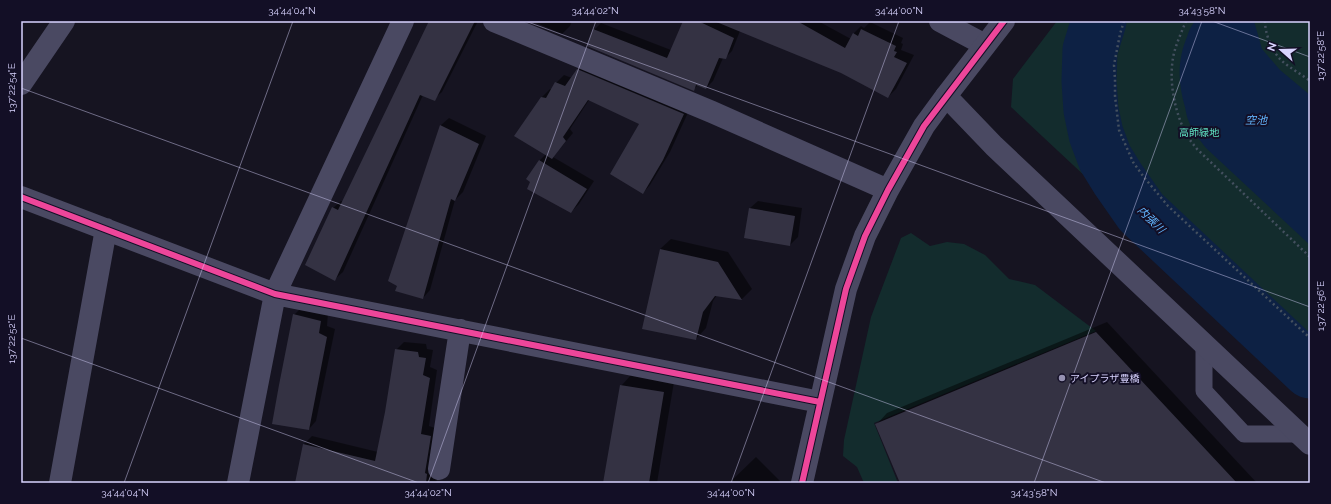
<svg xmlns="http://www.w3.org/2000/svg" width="1331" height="504" viewBox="0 0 1331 504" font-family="Raleway,'Noto Sans JP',sans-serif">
  <rect width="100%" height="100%" fill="#161421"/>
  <path fill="#132c2d" d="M1057 21H1310V395L1163 249 1011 107 1013 79Z
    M911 233 930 246 947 242 964 244 985 255 1009 279 1035 285 1096 331 874 423 898 483H864L857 467 843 456 844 440 871 317 901 238Z"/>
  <path fill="#0d2144" d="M1196 21H1254L1262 49 1280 70 1310 95V245L1206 148C1200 140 1193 132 1189 122 1187 118 1186 112 1185 107 1178 84 1177 60 1187 37 1189 31 1191 25 1196 21Z"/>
  <path fill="#0007" d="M431 21H478L442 92 434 99 423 95 343 272 335 279 333 208 341 201 343 202Z
    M532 21H572L570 26 562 34Z
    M684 21H719L740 31 732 51 725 58H723L713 81 706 88 698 85 693 90 594 30 601 23 671 50Z
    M758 21H818L851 39 853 34 861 26 864 28 870 22 903 38 901 43 903 44 901 50 914 55 896 89 888 97Z
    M586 62 691 106 670 152 650 185 643 193 641 124 589 100 570 129 573 133 553 157 594 181 579 204 571 212 539 161 546 154 515 135 542 97 550 89 552 90 556 83 564 75 572 78Z
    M449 118 486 136 463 192 455 200 430 290 423 298 390 281 441 125Z
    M758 201 802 208 798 237 790 245 750 208Z
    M671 239 728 252 752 289 742 299 717 295 713 301 706 328 696 339 660 249Z
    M302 307 328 313 327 326 335 329 316 421 309 429 294 315Z
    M1107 322 1257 483H901L877 424 887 413Z
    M404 342 426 344 427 349 433 350 430 367 437 370 429 426 438 429 439 472 436 483H296L304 444 312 436 378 452 386 412 396 350Z
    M631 375 674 382 657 483H604L621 386Z
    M756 457 780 481 778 483H729Z"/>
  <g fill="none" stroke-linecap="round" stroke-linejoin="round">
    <path stroke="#0d2144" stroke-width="55" d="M1099 21 1090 50 1089 81 1091 110 1096 134 1105 158 1118 179 1141 212 1310 371"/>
  </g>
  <path fill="#343243" d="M429 21H475L435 101 420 95 335 281 305 265 332 207 338 210Z
    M683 21H698L734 38 726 59 719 58 706 89 696 85 694 91 587 46 593 29 667 58Z
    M714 21H797L845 48 853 33 858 36 861 29 896 46 894 51 897 52 894 57 907 63 888 98 841 73Z
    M577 69 684 114 663 160 643 194 610 174 639 124 588 100 563 137 566 141 552 159 514 136 541 97 546 98 555 82 565 86Z
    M440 125 479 144 455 201 451 199 423 299 395 291 397 286 388 281Z
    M539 160 587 189 571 213 527 189 530 182 526 179Z
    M749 208 795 216 790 246 744 238Z
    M660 249 718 262 742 300 715 296 703 312 696 340 642 329Z
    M293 314 321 321 319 333 327 337 309 430 272 424 279 385Z
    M1096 332 1237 483H900L875 424Z
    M395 349 418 352 419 357 426 358 423 375 430 378 421 434 431 436 425 473 427 474 426 483H295L303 444 375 461 385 412Z
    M620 385 664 392 649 483H603Z"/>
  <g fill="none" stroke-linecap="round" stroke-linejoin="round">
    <path stroke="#44505f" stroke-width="2.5" stroke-dasharray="2 3" stroke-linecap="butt" d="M1124 21 1120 34 1114 65 1115 79V96L1119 130 1133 162 1143 176 1168 206 1310 338
      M1186 21C1182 31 1177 42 1174 53 1168 79 1174 110 1186 134 1189 139 1193 144 1197 149L1310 257
      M1265 21C1265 34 1272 52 1282 61 1290 68 1301 74 1310 81"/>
    <path stroke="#4a4962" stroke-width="17" d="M1204 344V391L1244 434H1299"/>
    <path stroke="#4a4962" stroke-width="22" d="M494 21 712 112 888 190
      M940 21 985 45
      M21 84 64 21
      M21 197 275 294 820 402
      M439 469 460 330
      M60 483 106 229
      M238 483 275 294 403 21
      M802 483 846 289 865 236 888 190 924 126 946 96"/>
    <path stroke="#4a4962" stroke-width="22" d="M1004 21 946 96 994 146 1310 444"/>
    <g stroke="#130f26" stroke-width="8">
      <path id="cycleway" d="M21 197 275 294 820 402
        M802 483 846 289 865 236 888 190 924 126 1004 21"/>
    </g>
    <use href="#cycleway" stroke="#ed469a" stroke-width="6"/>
  </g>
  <path fill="none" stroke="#d9d4ff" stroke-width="1" stroke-opacity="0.45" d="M525 21 1310 307M1212 21 1310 57M21 88 1106 483M21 338 419 483M124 483 293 21M428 483 596 21M731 483 899 21M1034 483 1202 21"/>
  <circle fill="#9591b1" stroke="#130f26" stroke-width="1.5" cx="1062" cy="378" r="4"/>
  <g text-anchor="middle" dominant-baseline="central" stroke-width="4" stroke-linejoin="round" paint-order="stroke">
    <g font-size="10" fill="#5fe0c0" stroke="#130f26">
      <text x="1199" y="132">高師緑地</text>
    </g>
    <g font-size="10" fill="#d9d4ff" stroke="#130f26" text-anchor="start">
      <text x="1070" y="378">アイプラザ豊橋</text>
    </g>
    <g font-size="11" font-style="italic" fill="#62b6ff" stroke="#130f26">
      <text x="1256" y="120">空池</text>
      <text transform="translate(1151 220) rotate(45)">内張川</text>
    </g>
  </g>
  <rect width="1331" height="504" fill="none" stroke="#130f26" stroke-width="44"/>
  <g transform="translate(1281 50) rotate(290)" stroke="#130f26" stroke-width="3" paint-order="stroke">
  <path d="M0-3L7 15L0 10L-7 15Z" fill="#d9d4ff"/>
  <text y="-6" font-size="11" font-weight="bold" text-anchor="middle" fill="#d9d4ff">N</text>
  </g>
  <rect x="22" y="22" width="1287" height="460" fill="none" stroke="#d9d4ff" stroke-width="1.5"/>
  <g font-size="10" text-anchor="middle" fill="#d9d4ff">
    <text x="292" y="14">34°44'04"N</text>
    <text x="595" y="14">34°44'02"N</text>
    <text x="899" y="14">34°44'00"N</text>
    <text x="1202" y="14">34°43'58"N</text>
    <text transform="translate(1320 56) rotate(-90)" y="4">137°22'58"E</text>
    <text transform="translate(11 88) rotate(-90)" y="4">137°22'54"E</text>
    <text transform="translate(1320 306) rotate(-90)" y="4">137°22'56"E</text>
    <text transform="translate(11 339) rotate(-90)" y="4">137°22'52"E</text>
    <text x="125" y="496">34°44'04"N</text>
    <text x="428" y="496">34°44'02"N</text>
    <text x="731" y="496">34°44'00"N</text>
    <text x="1034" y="496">34°43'58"N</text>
  </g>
</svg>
